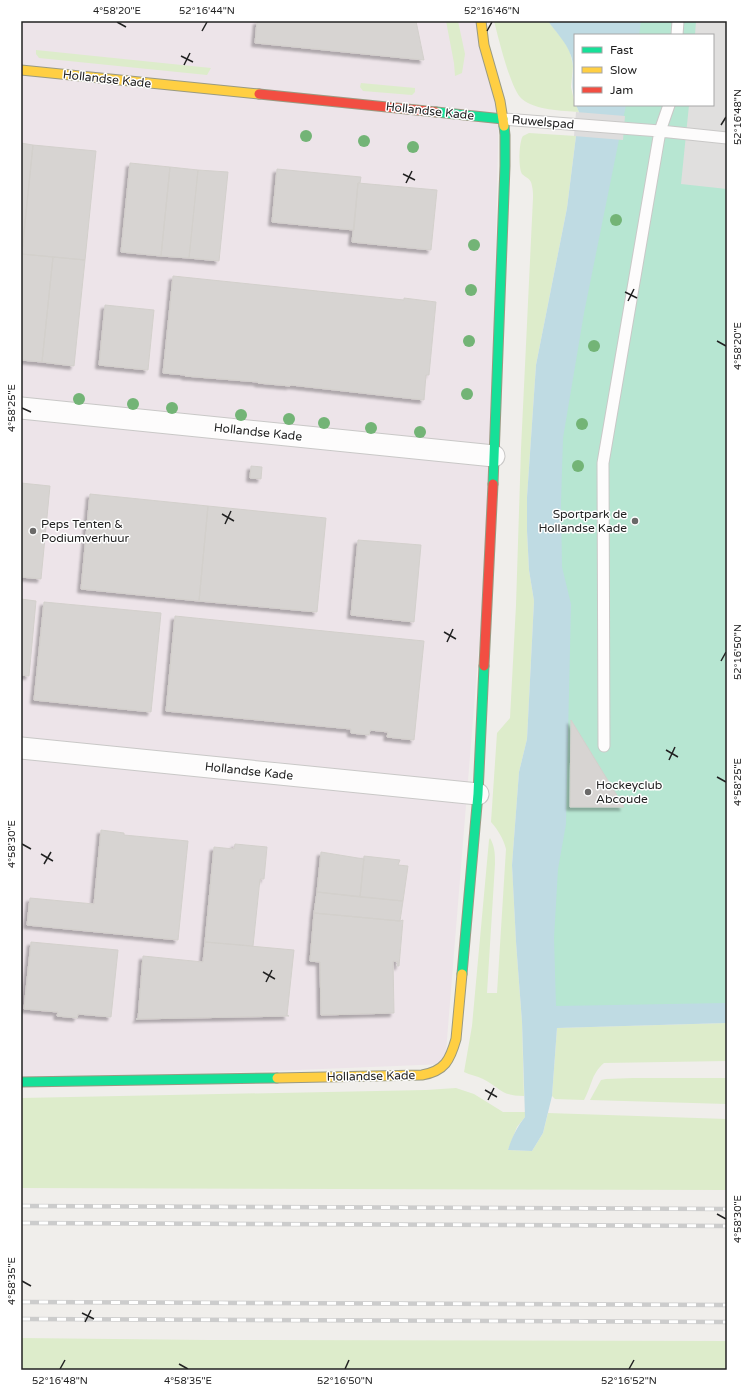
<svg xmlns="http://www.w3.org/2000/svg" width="748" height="1391" viewBox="0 0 748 1391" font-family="'Varela Round',sans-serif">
  <defs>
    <filter id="shadow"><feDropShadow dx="-3.5" dy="3.5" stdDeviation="1" flood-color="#0004"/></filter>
  </defs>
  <rect width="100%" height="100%" fill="#f0eeeb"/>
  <path fill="#ede4e9" d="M21 21H480L499 101 490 510 445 1064 21 1081Z"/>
  <path fill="#ddeccb" d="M446 21H458L465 54 462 73 455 76 454 63Z
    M494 21H548L564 41 570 52 573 66 571 87 575 105H576L579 112C562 111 535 110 522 99 511 91 498 36 494 21Z
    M36 50 211 68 207 75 39 58 36 54Z
    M361 83 415 88V92L412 95 363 91 360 87Z
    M529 133 576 136 567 208 536 365 527 497V531L529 570 534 601 527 739 519 772 512 865 516 942 522 1022 524 1096C500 1096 501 1088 483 1079 477 1076 470 1075 464 1072L472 1026 489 840 490 838C495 847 495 854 495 864L487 993H497L506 849C503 838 498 830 491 822L497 733 510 718 516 605 521 449 533 198C533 194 533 190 532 186 531 178 526 178 522 174 518 168 519 141 523 136 525 135 527 134 529 133Z
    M727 1023V1061L604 1063C591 1074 592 1086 584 1100L555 1099 552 1096 557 1028Z
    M633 1078H727V1104L590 1100 601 1080 606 1079Z
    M456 1088 474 1094 503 1112H525V1117L517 1127 508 1150 532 1151 543 1133 548 1113 727 1119V1190L21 1188V1098L426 1090Z
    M21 1338 208 1340 727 1341V1370H21Z"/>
  <path fill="#b7e6d2" d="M599 21H727V1018L539 1023 543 552 606 105H713V35H600Z"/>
  <path fill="#e0dfde" d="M696 21H727V189L681 184 689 105H713V35H695Z"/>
  <path fill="#bfdbe3" d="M548 21H641L639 35H575V101C571 89 573 79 573 67 573 49 558 35 548 21Z
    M576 105H626L584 313 563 438 561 503 562 567 571 604 566 824 558 869 554 938 556 1006 727 1003V1023L557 1028 552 1096 543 1133 532 1151 508 1150C512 1137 517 1127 525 1117L522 1022 516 942 512 865 519 772 527 739 534 601 529 570 527 531V497L536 365 567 208 579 112Z"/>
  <path fill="#dedddd" d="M576 112 625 116 623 140 574 136Z"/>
  <path fill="#d7d4d2" stroke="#d3d0cc" filter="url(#shadow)" d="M257 21H416L424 60 256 43H255Z
    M21 143 33 145 23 240 21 239Z
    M33 145 96 151 85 260 22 254Z
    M130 163 170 167 161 256 121 252Z
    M170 167 198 170 189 258 161 256Z
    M277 169 361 177 360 183H358L354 230 272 222Z
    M198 170 228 172 219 261 189 258Z
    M358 183 437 190 431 250 352 242Z
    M21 239 23 240 22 254 53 257 42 362 21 360Z
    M53 257 85 260 74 366 42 362Z
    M173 276 404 300V298L436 302 429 375H426L424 400 291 385 290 386 258 383V382L185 376V375L163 373Z
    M105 305 154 310 148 370 99 365Z
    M251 466 262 467 261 479 250 478Z
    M21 483 50 486 41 579 21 577Z
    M90 494 208 506 199 601 81 589Z
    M208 506 326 518 317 612 199 601Z
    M358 540 421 545 414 622 351 615Z
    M21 599 36 601 29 676 21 675Z
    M44 602 161 613 151 712 34 700Z
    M175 616 424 641 414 740 387 737 388 732 370 730 369 735 351 733V729L166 711Z
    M571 720 579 733 624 807H570Z
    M101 830 124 833V835L188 841 178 940 27 925 30 898 94 904Z
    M235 844 267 847 264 879H260L253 946 205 942 214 847 234 849Z
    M321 852 364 859 360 897 317 892Z
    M364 856 400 860 398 865 408 866 403 901 360 897Z
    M317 892 403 901 400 921 314 913Z
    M314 913 400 921 403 920 399 966H397L398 962 393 961 394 1013 321 1015 320 962 310 961Z
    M31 942 118 950 111 1017 78 1014 77 1018 57 1016 58 1012 24 1009Z
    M205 942 294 950 287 1015 289 1016 136 1019H138L143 956 203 962Z"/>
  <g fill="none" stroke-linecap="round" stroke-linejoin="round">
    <g stroke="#c9c8c7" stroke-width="13">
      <path id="lane" d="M677 35 678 21
        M503 119 660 131 727 138
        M604 746 603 463 660 131 669 105"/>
    </g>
    <g stroke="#c9c8c7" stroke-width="23">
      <path id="street" d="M21 408 494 456
        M21 748 478 794"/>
    </g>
    <g stroke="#999a82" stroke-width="11">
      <path id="fast" d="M436 112 503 119
        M493 484 505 166V135L504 126
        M462 974 478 794 484 666
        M21 1082 277 1078"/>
    </g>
    <g stroke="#999a82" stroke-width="11">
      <path id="slow" d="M481 21 484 45 500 101 504 126
        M21 70 259 94
        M277 1078 422 1075C445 1071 450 1060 456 1039L462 974"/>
    </g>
    <g stroke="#999a82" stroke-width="11">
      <path id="jam" d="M259 94 436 112
        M484 666 493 484"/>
    </g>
    <use href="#lane" stroke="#fdfcfc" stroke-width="11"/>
    <use href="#street" stroke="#fdfcfc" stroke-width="21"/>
    <use href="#fast" stroke="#16e098" stroke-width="9"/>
    <use href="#slow" stroke="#ffcf43" stroke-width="9"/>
    <use href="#jam" stroke="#f24e42" stroke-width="9"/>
    <g stroke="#ccc" stroke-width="4.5">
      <path id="rail" d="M21 1206 727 1209
        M21 1223 727 1226
        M21 1302 727 1305
        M21 1319 727 1322"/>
    </g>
    <use href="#rail" stroke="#fff" stroke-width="3" stroke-dasharray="9" stroke-linecap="butt"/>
  </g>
  <g fill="#73b476">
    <circle cx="306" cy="136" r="6"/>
    <circle cx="364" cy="141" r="6"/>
    <circle cx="413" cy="147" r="6"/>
    <circle cx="616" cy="220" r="6"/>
    <circle cx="474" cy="245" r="6"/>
    <circle cx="471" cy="290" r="6"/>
    <circle cx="469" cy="341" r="6"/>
    <circle cx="594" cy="346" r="6"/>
    <circle cx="467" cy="394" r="6"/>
    <circle cx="79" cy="399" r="6"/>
    <circle cx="133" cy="404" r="6"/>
    <circle cx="172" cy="408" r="6"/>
    <circle cx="241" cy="415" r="6"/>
    <circle cx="289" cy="419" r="6"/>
    <circle cx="324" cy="423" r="6"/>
    <circle cx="582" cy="424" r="6"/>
    <circle cx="371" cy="428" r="6"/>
    <circle cx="420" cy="432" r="6"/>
    <circle cx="578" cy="466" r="6"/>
  </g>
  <path fill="none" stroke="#222" stroke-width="1.5" d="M117 22 126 27M202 31 207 22M487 31 492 22M181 56 193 62M184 65 190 53M721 125 726 117M403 174 415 180M406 183 412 171M625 292 637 298M628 301 634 289M717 341 726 346M22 408 31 412M222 514 234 521M225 524 231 511M444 632 456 639M447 642 453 629M721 661 726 652M666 750 678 757M669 760 675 747M717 777 726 782M22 844 31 849M41 854 53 861M44 864 51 852M263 972 275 979M266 982 272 970M485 1090 497 1097M488 1100 494 1088M717 1214 726 1219M22 1281 31 1286M82 1313 94 1319M85 1322 91 1310M179 1364 188 1369M60 1369 65 1360M345 1369 349 1360M629 1369 634 1360"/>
  <g fill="#6a6968" stroke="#fff" stroke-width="1.5">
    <circle cx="635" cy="521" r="4"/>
    <circle cx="33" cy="531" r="4"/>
    <circle cx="588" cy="792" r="4"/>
  </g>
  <g text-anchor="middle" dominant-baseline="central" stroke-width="3" stroke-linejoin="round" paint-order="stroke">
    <g font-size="12" fill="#222" stroke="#fff">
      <text transform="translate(107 79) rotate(6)">Hollandse Kade</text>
      <text transform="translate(430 111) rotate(6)">Hollandse Kade</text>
      <text transform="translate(543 122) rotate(5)">Ruwelspad</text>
      <text transform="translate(258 432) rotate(6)">Hollandse Kade</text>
      <text transform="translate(249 771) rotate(6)">Hollandse Kade</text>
      <text transform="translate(371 1076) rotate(-1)">Hollandse Kade</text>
    </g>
    <g font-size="12" fill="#222" stroke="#fff" text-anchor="start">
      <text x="627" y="514" text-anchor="end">Sportpark de<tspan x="627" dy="14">Hollandse Kade</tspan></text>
      <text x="41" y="524">Peps Tenten &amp;<tspan x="41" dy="14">Podiumverhuur</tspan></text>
      <text x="596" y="785">Hockeyclub<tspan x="596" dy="14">Abcoude</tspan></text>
    </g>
  </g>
  <rect width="748" height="1391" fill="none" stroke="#ffffff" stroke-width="44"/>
  <rect x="574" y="34" width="140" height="72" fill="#ffffff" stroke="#a7a7a7"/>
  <rect x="582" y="47" width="20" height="6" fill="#16e098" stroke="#a7a7a7"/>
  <text x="610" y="54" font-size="12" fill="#222222">Fast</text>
  <rect x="582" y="67" width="20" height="6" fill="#ffcf43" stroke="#a7a7a7"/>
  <text x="610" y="74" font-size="12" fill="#222222">Slow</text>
  <rect x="582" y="87" width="20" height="6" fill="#f24e42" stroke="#a7a7a7"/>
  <text x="610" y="94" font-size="12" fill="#222222">Jam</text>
  <rect x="22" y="22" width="704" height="1347" fill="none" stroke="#222" stroke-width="1.5"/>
  <g font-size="10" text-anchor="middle" fill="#222">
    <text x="117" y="14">4°58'20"E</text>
    <text x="207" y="14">52°16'44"N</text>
    <text x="492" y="14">52°16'46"N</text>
    <text transform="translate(737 117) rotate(-90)" y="4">52°16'48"N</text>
    <text transform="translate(737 346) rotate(-90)" y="4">4°58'20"E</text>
    <text transform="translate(11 408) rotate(-90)" y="4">4°58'25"E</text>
    <text transform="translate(737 652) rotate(-90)" y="4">52°16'50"N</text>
    <text transform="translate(737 782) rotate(-90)" y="4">4°58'25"E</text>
    <text transform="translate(11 844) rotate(-90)" y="4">4°58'30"E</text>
    <text transform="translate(737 1219) rotate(-90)" y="4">4°58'30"E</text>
    <text transform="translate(11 1281) rotate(-90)" y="4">4°58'35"E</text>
    <text x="60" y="1384">52°16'48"N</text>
    <text x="188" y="1384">4°58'35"E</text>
    <text x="345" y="1384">52°16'50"N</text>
    <text x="629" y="1384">52°16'52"N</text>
  </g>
</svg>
